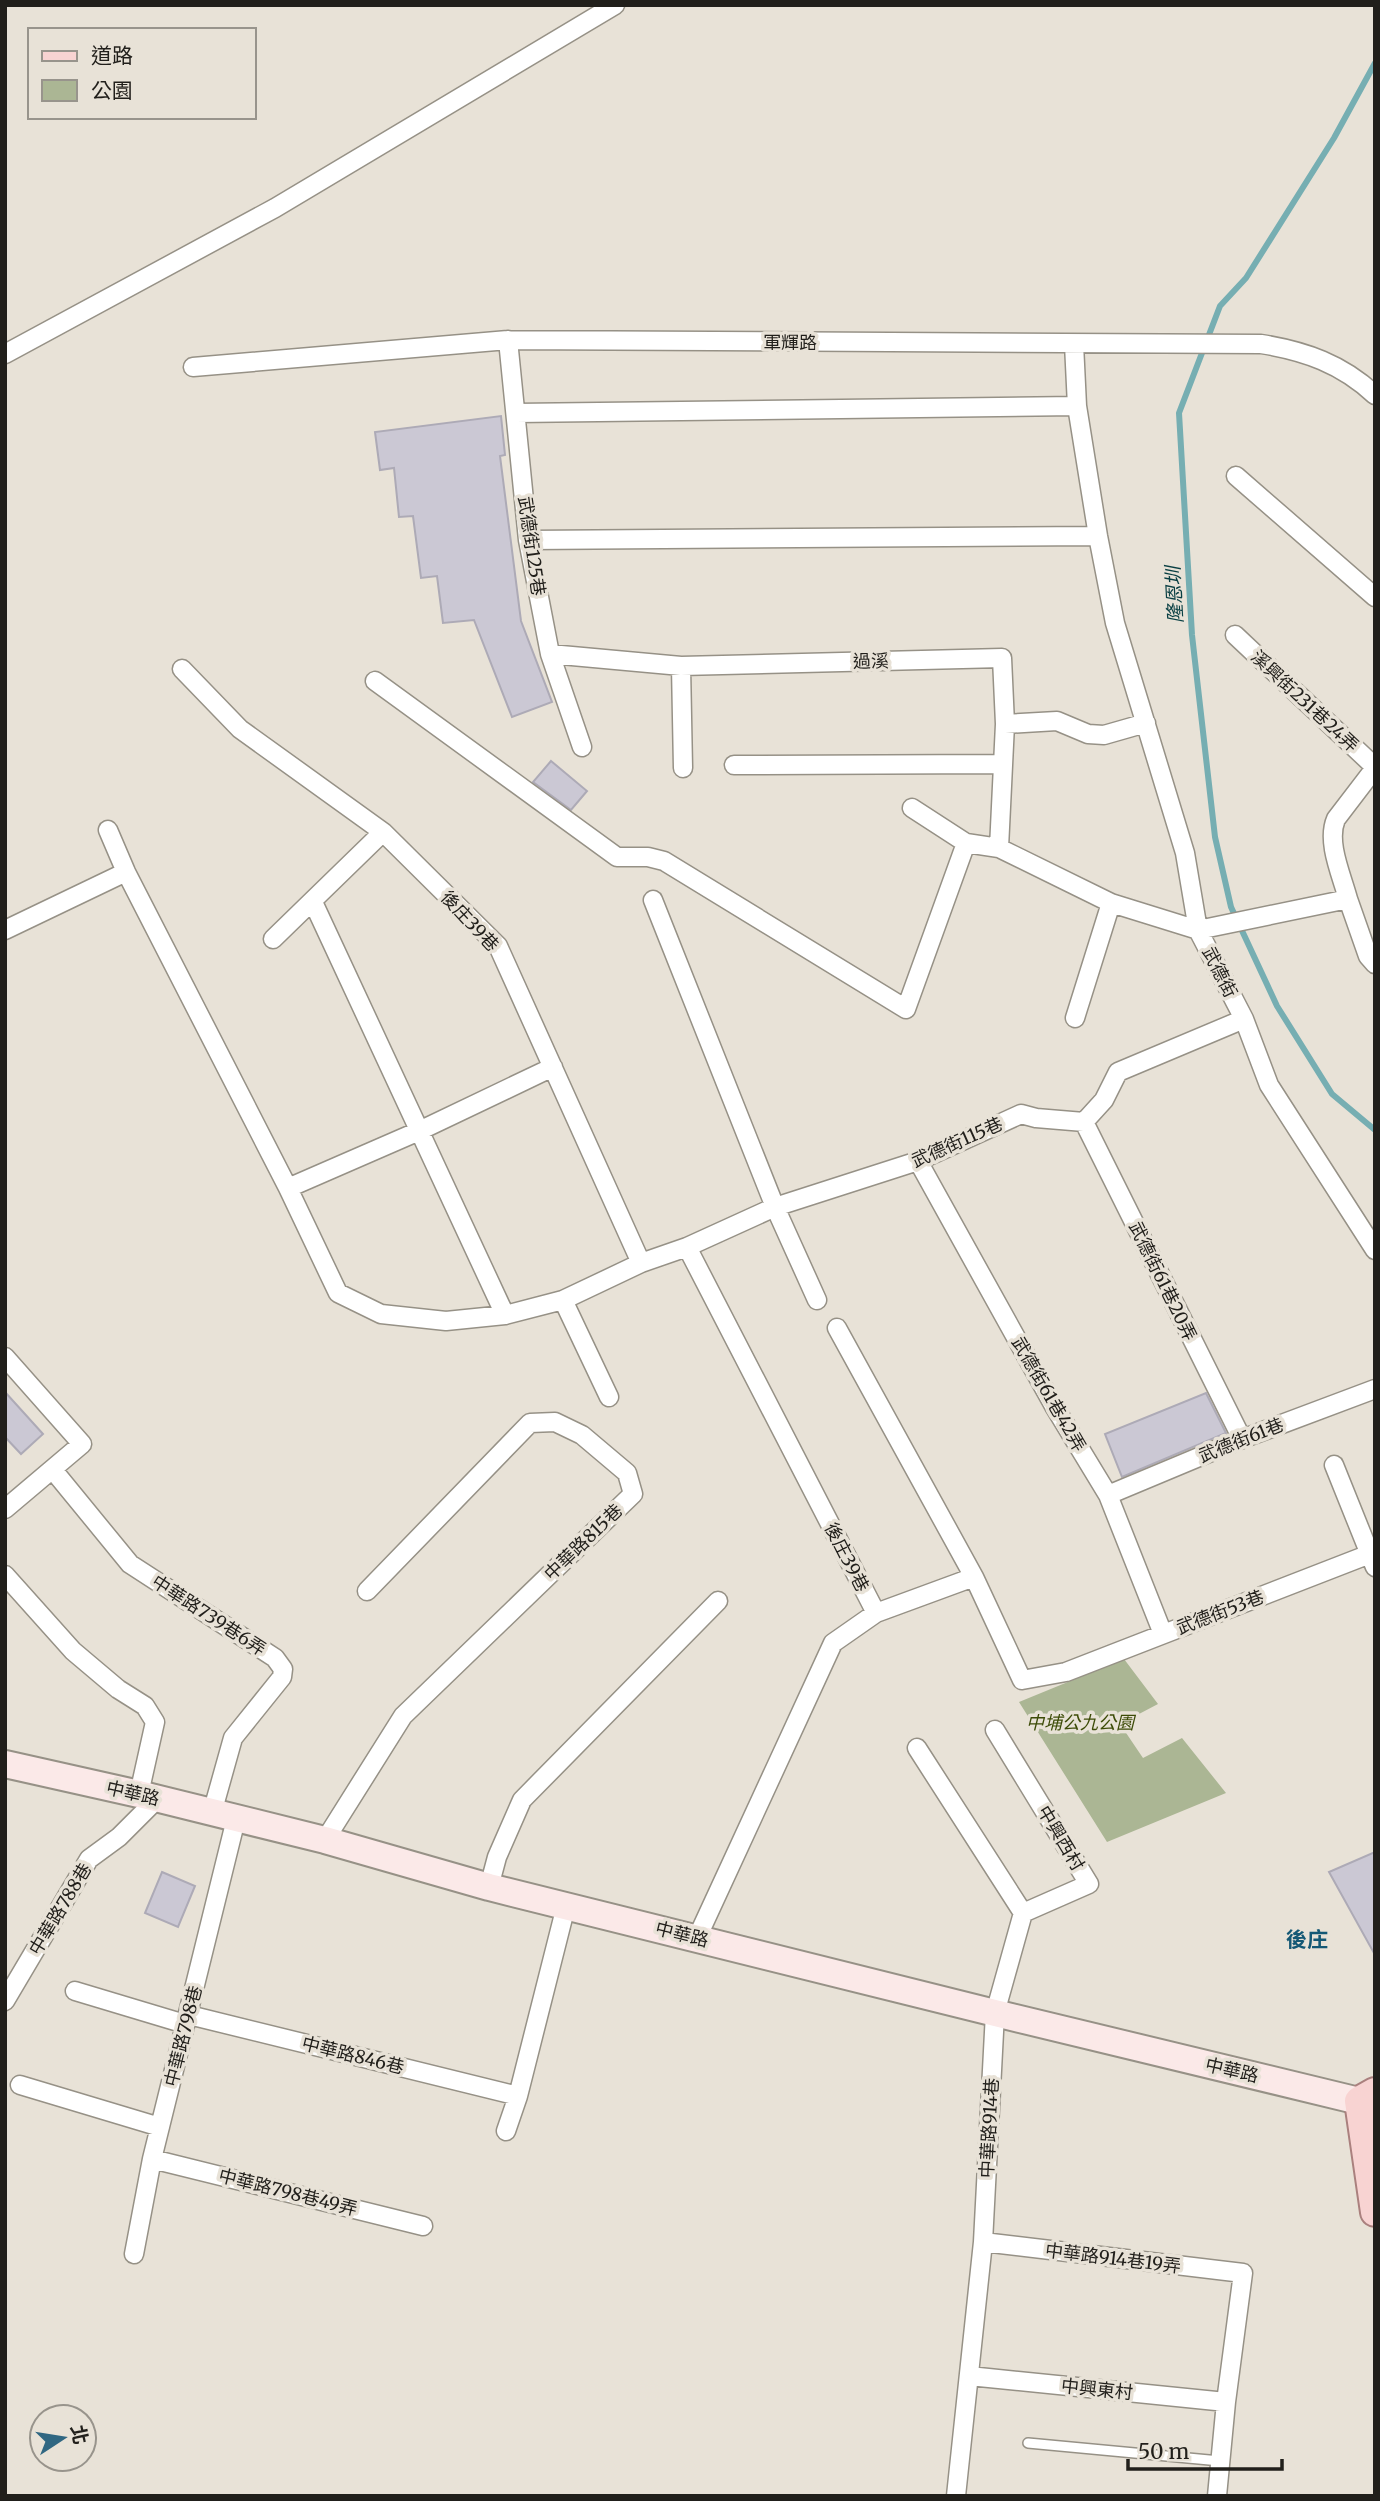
<svg xmlns="http://www.w3.org/2000/svg" width="1380" height="2501" viewBox="0 0 1380 2501" font-family="Merriweather,'Noto Sans TC',serif">
  <rect width="100%" height="100%" fill="#e8e2d7"/>
  <path fill="#abb694" d="M1124 1659 1158 1704 1120 1724 1143 1758 1182 1738 1226 1793 1107 1842 1019 1702Z"/>
  <g fill="none" stroke-linecap="round" stroke-linejoin="round">
    <path stroke="#76aeb2" stroke-width="6" d="M1375 63 1334 138 1246 278 1220 306 1179 413 1192 635 1215 837 1231 907 1277 1006 1332 1094 1375 1130"/>
  </g>
  <path fill="#cbc8d4" stroke="#adaab6" stroke-width="2" d="M501 416 505 455 500 456 521 621 552 702 512 717 474 620 443 623 437 576 421 578 413 516 399 517 394 468 380 470 375 432Z
    M551 761 587 791 571 810 533 782Z
    M5 1392 43 1434 21 1454 5 1437Z
    M1206 1393 1226 1433 1122 1477 1105 1434Z
    M1375 1852V1955L1329 1872Z
    M162 1872 195 1886 178 1927 145 1913Z"/>
  <g fill="none" stroke-linecap="round" stroke-linejoin="round">
    <g stroke="#969186" stroke-width="12">
      <path id="lane" d="M1028 2443 1220 2461"/>
    </g>
    <g stroke="#969186" stroke-width="21">
      <path id="street" d="M508 340 528 540 550 654 582 747
        M1074 344 1077 406 1098 536 1115 623 1185 853 1198 930 1348 899C1342 876 1326 842 1336 819L1375 768
        M5 354 275 208 615 5
        M193 367 508 340 1261 344C1305 351 1342 364 1375 395
        M516 413 1077 406
        M1236 476 1375 597
        M528 540 1098 536
        M1235 635 1375 767
        M550 654 681 666 1002 658 1005 724 999 848
        M681 666 683 768
        M182 669 240 729 383 832 498 946 641 1263
        M375 681 617 857H648L664 861 906 1009 966 843
        M1005 724 1057 721 1088 734 1104 735 1146 723
        M734 765 1001 764
        M912 808 966 843 999 848 1111 903 1198 930 1244 1019 1269 1085 1375 1250
        M108 830 126 872 288 1188 338 1293 381 1314 446 1321 505 1315 563 1300
        M1348 899 1368 956 1375 964
        M653 900 775 1207 817 1300
        M313 902 505 1315
        M5 930 126 872
        M273 939 383 832
        M1075 1018 1111 903
        M1084 1122 1242 1439
        M918 1161 1054 1406 1108 1495 1163 1634
        M288 1188 419 1131 553 1067
        M687 1247 775 1207 918 1161 1021 1114 1036 1118 1084 1122 1104 1100 1118 1072 1244 1019
        M837 1328 974 1577
        M5 1357 82 1444 5 1509
        M609 1397 563 1300 641 1263 687 1247 876 1613 833 1643 697 1938
        M1334 1465 1375 1567
        M53 1470 130 1564 275 1658 283 1669 282 1677 233 1738 212 1813
        M1108 1495 1242 1439 1375 1389
        M5 1575 73 1651 118 1689 145 1706 155 1722 139 1794
        M876 1613 974 1577 1022 1680 1066 1672 1375 1552
        M917 1748 1023 1913
        M325 1840 403 1716 633 1494 627 1473 582 1435 555 1422 530 1423 367 1591
        M489 1887 497 1857 522 1800 718 1601
        M75 1991 185 2024
        M5 2001 89 1859 119 1837 157 1799
        M189 2015 518 2096
        M20 2085 160 2127
        M506 2131 518 2096 566 1906
        M152 2159 423 2226
        M983 2242 1243 2273 1226 2402 1217 2496
        M134 2254 152 2159 236 1819
        M969 2376 1226 2402
        M956 2496 983 2242 995 2013 1023 1913 1089 1884 995 1730"/>
    </g>
    <g stroke="#969186" stroke-width="30">
      <path id="secondary" d="M5 1764 139 1794 325 1840 489 1887 995 2013 1359 2101"/>
    </g>
    <g stroke="#aa807e" stroke-width="32">
      <path id="primary" d="M1375 2092 1359 2101 1375 2212"/>
    </g>
    <use href="#lane" stroke="#fff" stroke-width="9"/>
    <use href="#street" stroke="#fff" stroke-width="18"/>
    <use href="#secondary" stroke="#fbe9e8" stroke-width="26"/>
    <use href="#primary" stroke="#f8d3d2" stroke-width="28"/>
  </g>
  <g text-anchor="middle" dominant-baseline="central" stroke-width="7" stroke-linejoin="round" paint-order="stroke">
    <g font-size="18" fill="#211f1b" stroke="#e8e2d7">
      <text x="790" y="342">軍輝路</text>
      <text transform="translate(532 546) rotate(82)">武德街125巷</text>
      <text transform="translate(871 661) rotate(-1)">過溪</text>
      <text transform="translate(1305 701) rotate(43)">溪興街231巷24弄</text>
      <text transform="translate(470 921) rotate(47)">後庄39巷</text>
      <text transform="translate(1220 972) rotate(63)">武德街</text>
      <text transform="translate(957 1142) rotate(-24)">武德街115巷</text>
      <text transform="translate(1163 1281) rotate(64)">武德街61巷20弄</text>
      <text transform="translate(1049 1394) rotate(60)">武德街61巷42弄</text>
      <text transform="translate(1241 1440) rotate(-22)">武德街61巷</text>
      <text transform="translate(583 1542) rotate(-44)">中華路815巷</text>
      <text transform="translate(847 1557) rotate(63)">後庄39巷</text>
      <text transform="translate(1220 1612) rotate(-21)">武德街53巷</text>
      <text transform="translate(209 1615) rotate(33)">中華路739巷6弄</text>
      <text transform="translate(133 1793) rotate(13)">中華路</text>
      <text transform="translate(1061 1838) rotate(59)">中興西村</text>
      <text transform="translate(60 1909) rotate(-59)">中華路788巷</text>
      <text transform="translate(682 1934) rotate(14)">中華路</text>
      <text transform="translate(183 2036) rotate(-76)">中華路798巷</text>
      <text transform="translate(353 2055) rotate(14)">中華路846巷</text>
      <text transform="translate(1232 2070) rotate(13)">中華路</text>
      <text transform="translate(989 2128) rotate(-87)">中華路914巷</text>
      <text transform="translate(288 2192) rotate(14)">中華路798巷49弄</text>
      <text transform="translate(1113 2258) rotate(7)">中華路914巷19弄</text>
      <text transform="translate(1097 2389) rotate(6)">中興東村</text>
    </g>
    <g font-size="18" font-style="italic" fill="#3c4b07" stroke="#e8e2d7">
      <text x="1080" y="1722">中埔公九公園</text>
    </g>
    <g font-size="19" font-style="italic" fill="#093f43" stroke="#e8e2d7">
      <text transform="translate(1174 595) rotate(-93)">隆恩圳</text>
    </g>
    <g font-size="21" font-weight="bold" fill="#145875" stroke="#e8e2d7">
      <text x="1307" y="1939">後庄</text>
    </g>
  </g>
  <rect width="1380" height="2501" fill="none" stroke="#211f1b" stroke-width="14"/>
  <rect x="28" y="28" width="228" height="91" fill="#e8e2d7" stroke="#98948c" stroke-width="2"/>
  <rect x="42" y="51" width="35" height="10" fill="#f8d3d2" stroke="#98948c" stroke-width="2"/>
  <text x="91" y="63" font-size="21" fill="#211f1b">道路</text>
  <rect x="42" y="80" width="35" height="21" fill="#abb694" stroke="#98948c" stroke-width="2"/>
  <text x="91" y="98" font-size="21" fill="#211f1b">公園</text>
  <g transform="translate(63 2438) rotate(78)"><circle r="33" fill="#e8e2d7" stroke="#98948c" stroke-width="2"/>
  <path d="M0-5L12 26L0 18L-12 26Z" fill="#306782"/>
  <text y="-10" font-size="19" font-weight="bold" text-anchor="middle" fill="#211f1b">北</text>
  </g>
  <path d="M1128 2459v10h154v-10" fill="none" stroke="#211f1b" stroke-width="3.5"/>
  <text x="1138" y="2459" font-size="21" fill="#211f1b" stroke="#e8e2d7" stroke-width="5" paint-order="stroke">50 m</text>
</svg>
